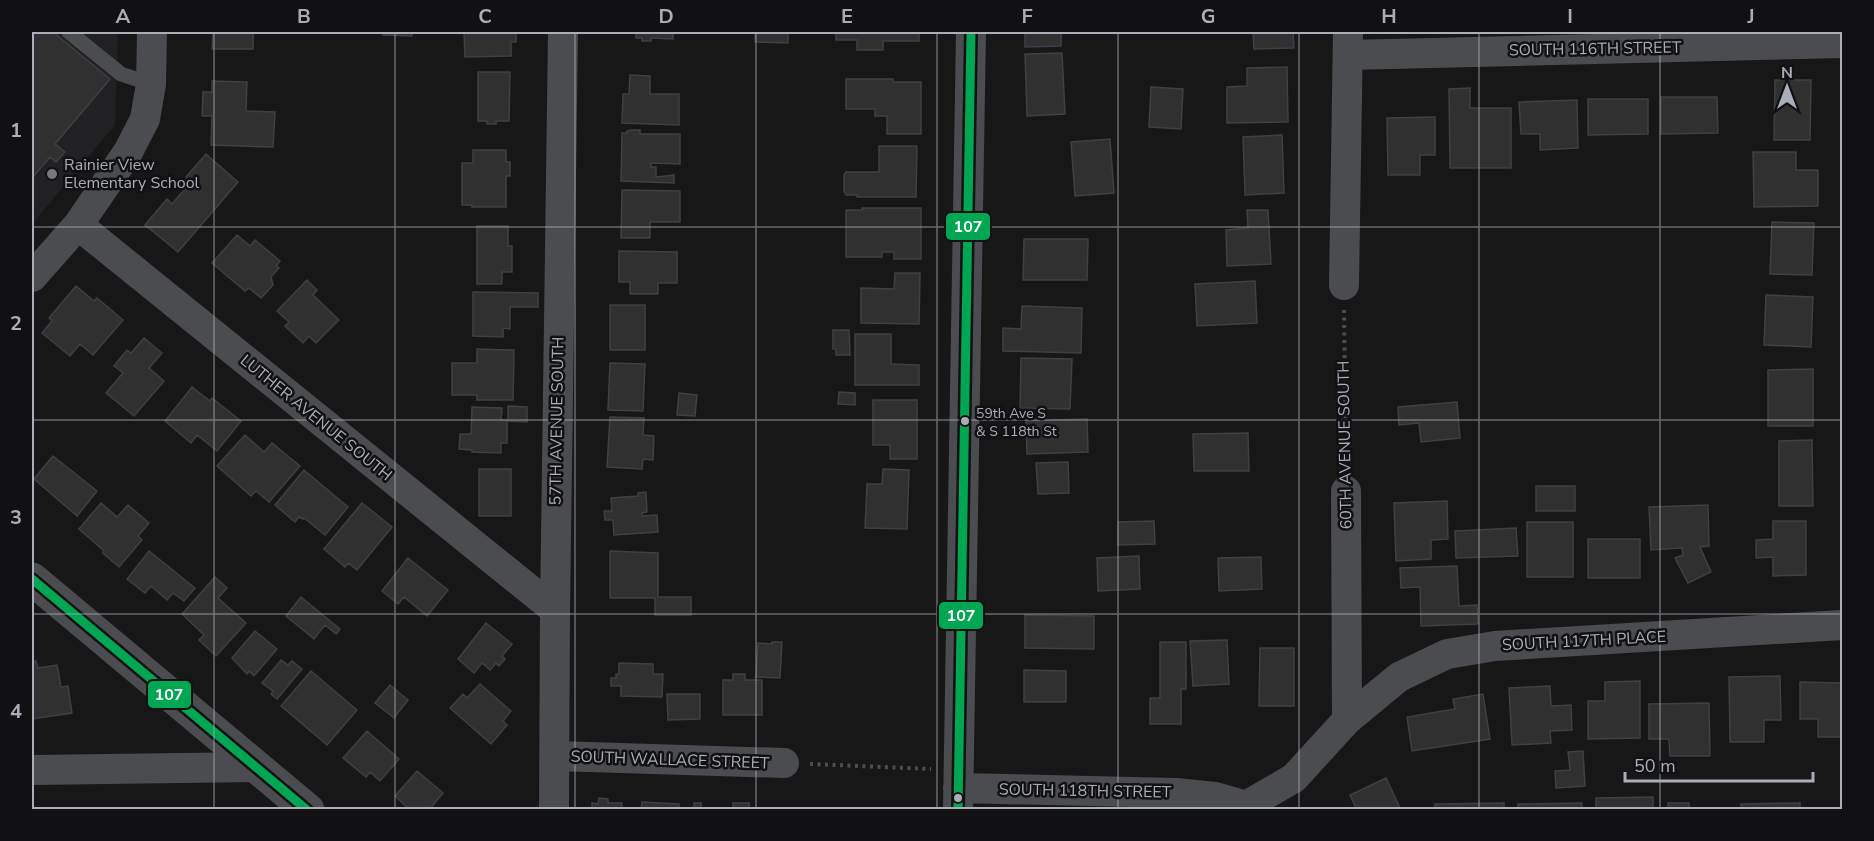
<svg xmlns="http://www.w3.org/2000/svg" width="1874" height="841" viewBox="0 0 1874 841" font-family="'Nunito Sans',sans-serif">
  <rect width="100%" height="100%" fill="#171717"/>
  <path fill="#212123" d="M32 32H118L115 125 32 224Z"/>
  <path fill="#1f2520" d="M977 807 1165 809 977 810Z"/>
  <path fill="#303031" stroke="#3f4043" stroke-width="1.5" d="M32 32H53L110 79 55 144 65 152 56 162 50 157 32 178Z
    M213 32H253V49H212Z
    M383 32H412V36L383 35Z
    M464 32H516V42H511V56L465 57Z
    M636 32H673V39L651 38V41H642V38H636Z
    M755 32H788V43L755 42Z
    M836 32H919V41H883V50H857V40H836Z
    M1025 32H1061V46L1025 47Z
    M1253 32H1293L1294 48 1254 49Z
    M1062 53 1065 114 1027 116 1025 54Z
    M1287 67 1288 122 1227 123V87L1247 86V68Z
    M478 72H510L509 121H496V124H487V121H478Z
    M630 75 650 76V94H679V125L622 123 623 94H629Z
    M846 79H893V82H921V134H887V116H875V109H846Z
    M1775 80H1811L1810 140H1774Z
    M212 81 247 82 246 111 275 112 273 147 211 145 212 116H202L203 92H212Z
    M1151 87 1183 89 1181 129 1149 127Z
    M1470 88V108H1511V168H1450L1449 89Z
    M1661 97H1717L1718 133 1661 134Z
    M1588 99H1648V134L1588 135Z
    M1577 100 1578 148 1540 150V134H1521L1519 102Z
    M1435 117V155H1420V175H1388L1387 118Z
    M631 130H640V134H680V164L651 163V167H656V177L674 175V183L621 181 622 133H627V131Z
    M1282 135 1284 193 1245 195 1243 137Z
    M1110 139 1114 193 1075 196 1071 142Z
    M879 146H917L916 197H857V195H846L844 191V175L846 172H879Z
    M473 150H506V162H510V176H506V207H472V205H462V163H473Z
    M1753 152H1796V170H1818V206L1754 207Z
    M206 154 238 182 178 252 145 225 167 199 172 204 191 182 186 177Z
    M622 190 680 191V222H650V238H621Z
    M862 208H921V259H894V252H882V257H846V210H862Z
    M1247 210H1268L1271 264 1227 266 1226 230 1248 228Z
    M1772 222 1814 223 1812 275 1770 274Z
    M477 226H508V246H512V272H502V284H477Z
    M237 235 250 246 255 240 280 261 276 266 279 268 271 277 273 285 261 298 249 288 245 291 212 263Z
    M1024 239H1088L1087 280H1023Z
    M619 251 677 252V283H658V294H630V282H619Z
    M895 273H920L919 324 861 323V288L894 289Z
    M307 280 317 290 313 295 339 320 316 343 309 336 303 343 285 326 289 322 277 311Z
    M1255 281 1257 323 1197 326 1195 284Z
    M76 286 94 301 97 298 123 320 93 355 80 344 70 356 42 333 52 321 49 318Z
    M473 292 538 293V307H510V329L503 328V337L473 336Z
    M1766 295 1813 297 1811 347 1764 345Z
    M610 305H645V350H610Z
    M1022 306 1082 308 1081 353 1003 351V328L1021 329Z
    M833 330H849L850 355H836V349H833Z
    M855 334H891V364L919 365V385H855Z
    M144 338 162 353 149 368 164 381 134 416 106 393 123 373 114 366 127 350 131 353Z
    M477 349 514 350 513 400H477V395H452V363H477Z
    M1021 358 1072 359 1070 409 1020 408Z
    M610 363 645 364 643 411 608 410Z
    M1813 369V426H1768V370Z
    M192 387 210 401 212 398 241 421 217 451 197 435 191 443 165 421Z
    M839 392 855 393V405L838 404Z
    M679 393 697 395 695 416 677 415Z
    M873 400H917V459H890V445H873Z
    M1457 402 1460 438 1421 442 1419 423 1399 425 1398 407Z
    M508 406 527 407V422L508 421Z
    M472 407 502 408 501 420H507V443H501V453L472 452V450L459 449 460 434H471Z
    M610 417 644 418 643 435 654 436 653 460 643 459 642 469 607 467Z
    M1087 419 1088 452 1027 454 1026 421Z
    M1248 433 1249 471H1194L1193 434Z
    M245 435 264 452 272 443 300 466 269 502 256 491 251 496 217 466Z
    M1812 440 1813 506H1779V441Z
    M53 456 97 491 77 516 34 479Z
    M1068 462 1069 493 1038 494 1036 463Z
    M479 469H511V516H479Z
    M883 469 909 470 907 529 865 528 867 484H882Z
    M304 470 348 507 325 535 304 518 303 519 299 517 295 522 275 505Z
    M1536 486H1575V511H1536Z
    M646 492 647 512 642 513V516L657 515 658 532 614 535 613 520H605L604 511H612L611 498 638 496V493Z
    M1447 501 1448 539 1431 540V559L1396 561 1394 503Z
    M101 503 117 517 128 505 149 523 138 536 142 540 119 567 103 553 104 551 79 529Z
    M362 503 392 527 357 570 348 563 345 567 324 549Z
    M1708 505 1709 546 1700 547 1711 572 1688 583 1675 558 1683 555 1682 548 1651 550 1649 507Z
    M1154 521 1155 544 1118 545V522Z
    M1773 521H1806V575L1773 576V557L1756 558V540L1773 539Z
    M1527 522H1573V577H1527Z
    M1516 528 1518 556 1456 558 1455 531Z
    M1588 539H1640V578H1588Z
    M149 551 195 588 184 601 173 593 167 600 151 586 145 593 127 579Z
    M610 551 658 553V597H691V615H655V598H610Z
    M1139 556 1140 589 1098 591 1097 558Z
    M1261 557 1262 589 1219 591 1218 558Z
    M408 558 448 590 427 616 404 597 398 604 382 591Z
    M1457 566 1459 606 1477 605 1478 624 1421 626 1420 587 1401 588 1400 568Z
    M215 577 227 588 218 598 246 623 216 656 199 640 204 635 182 614Z
    M301 597 340 629 336 634 325 625 314 639 286 616Z
    M1025 615 1094 616V649L1025 648Z
    M486 623 512 644 502 656 505 659 499 666 496 663 490 670 482 663 474 673 458 659Z
    M255 631 277 649 254 676 249 671 247 674 232 658Z
    M1227 640 1229 684 1193 686 1190 641Z
    M772 642H782L780 678 756 677 758 643 772 644Z
    M1160 642H1186V689H1181V724H1150V698H1160Z
    M1260 648H1294V706H1259Z
    M281 660 288 665 292 661 302 669 277 699 271 694 273 691 262 683Z
    M36 661 38 668 57 665 61 687 68 686 72 713 32 719V662Z
    M619 663 653 664V674H663L662 697 621 696V686H611V678H616V674H619Z
    M1024 670 1066 671V702H1024Z
    M311 671 357 710 327 745 281 706Z
    M733 674H745V680H762V715H723V680H733Z
    M1780 676 1781 720H1764V742H1730L1729 677Z
    M1640 681V738L1588 739V701H1605V682Z
    M1800 682 1842 683V737H1818V719H1800Z
    M480 684 511 711 503 721 507 725 491 744 450 708 463 694 467 698Z
    M390 685 408 700 394 718 375 703Z
    M1550 686 1551 706 1571 705 1572 730 1550 731 1551 743 1512 745 1509 688Z
    M667 694H700V719L668 720Z
    M1483 694 1490 739 1412 751 1407 717 1455 709 1453 699Z
    M1709 703 1710 756H1670L1669 739H1649V704Z
    M367 731 399 759 380 781 370 772 366 777 343 758Z
    M1583 751 1585 786 1556 788 1555 771 1570 770 1568 752Z
    M417 771 443 793 429 810H410L395 796Z
    M1386 778 1401 810H1357L1350 795Z
    M1653 797V810H1596V798Z
    M599 798 608 799V803H622V810H592V803L598 804Z
    M642 802 679 804V810H641Z
    M694 803H701V808L723 810H694Z
    M733 803H749V810H733Z
    M1504 803V810H1435V804Z
    M1582 803V810H1518V804Z
    M1668 803H1689V810H1668Z
    M1800 803V810H1741V804Z"/>
  <g fill="none" stroke-linecap="round" stroke-linejoin="round">
    <path stroke="#4d4e51" stroke-width="4" stroke-dasharray="3 4.5" stroke-linecap="butt" d="M1344 310 1346 465
      M810 764 931 769"/>
    <path stroke="#4b4c4f" stroke-width="15" d="M69 32 121 74 151 84"/>
    <path stroke="#4b4c4f" stroke-width="30" d="M1348 55 1842 43
      M78 225 555 610
      M32 277 78 225 128 152 145 119 151 84 152 32
      M1344 285 1348 32
      M1347 720 1399 677 1447 654 1495 646 1842 625
      M556 756 784 763
      M32 770 258 767
      M958 788 1176 793 1215 797 1246 806
      M554 810 555 610 563 32
      M958 810 971 32
      M1250 810 1246 806 1294 778 1347 720 1346 491"/>
    <path stroke="#4b4c4f" stroke-width="33" d="M32 579 308 810"/>
    <g stroke="#111113" stroke-width="14">
      <path id="bus-1" d="M32 579 307 810
        M958 810 971 32"/>
    </g>
    <use href="#bus-1" stroke="#00a651" stroke-width="9"/>
  </g>
  <path fill="none" stroke="#a9aeb7" stroke-width="1.5" stroke-opacity="0.55" d="M214 32V810M395 32V810M575 32V810M756 32V810M937 32V810M1118 32V810M1299 32V810M1479 32V810M1660 32V810M32 227H1842M32 420H1842M32 614H1842"/>
  <circle fill="#76797f" stroke="#111113" stroke-width="2" cx="52" cy="174" r="6"/>
  <g fill="#a9aeb7" stroke="#111113" stroke-width="2">
    <circle cx="965" cy="421" r="5"/>
    <circle cx="958" cy="798" r="5"/>
  </g>
  <g text-anchor="middle" dominant-baseline="central" stroke-width="5" stroke-linejoin="round" paint-order="stroke">
    <g font-size="14" fill="#a9aeb7" stroke="#111113" text-anchor="start">
      <text x="976" y="413">59th Ave S<tspan x="976" dy="18">&amp; S 118th St</tspan></text>
    </g>
    <g font-size="16" fill="#a9aeb7" stroke="#111113">
      <text transform="translate(1595 49) rotate(-1)">SOUTH 116TH STREET</text>
      <text transform="translate(316 418) rotate(39)">LUTHER AVENUE SOUTH</text>
      <text transform="translate(557 421) rotate(-89)">57TH AVENUE SOUTH</text>
      <text transform="translate(1345 445) rotate(-91)">60TH AVENUE SOUTH</text>
      <text transform="translate(1584 641) rotate(-3)">SOUTH 117TH PLACE</text>
      <text transform="translate(670 760) rotate(2)">SOUTH WALLACE STREET</text>
      <text transform="translate(1085 791) rotate(1)">SOUTH 118TH STREET</text>
    </g>
    <g font-size="16" fill="#a9aeb7" stroke="#111113" text-anchor="start">
      <text x="64" y="165">Rainier View<tspan x="64" dy="18">Elementary School</tspan></text>
    </g>
  </g>
  <g stroke="#111113" stroke-width="2">
    <rect x="945" y="212" width="46" height="29" rx="6" fill="#00a651"/>
    <rect x="938" y="601" width="46" height="29" rx="6" fill="#00a651"/>
    <rect x="147" y="680" width="45" height="29" rx="6" fill="#00a651"/>
  </g>
  <g font-size="16" text-anchor="middle" font-weight="bold" fill="#fff">
    <text x="968" y="232">107</text>
    <text x="961" y="621">107</text>
    <text x="169" y="700">107</text>
  </g>
  <rect width="1874" height="841" fill="none" stroke="#111113" stroke-width="66"/>
  <g transform="translate(1787 87)" stroke="#111113" stroke-width="4.5" paint-order="stroke">
  <path d="M0-4.5L10 22L0 15L-10 22Z" fill="#a9aeb7"/>
  <text y="-9" font-size="16" font-weight="bold" text-anchor="middle" fill="#a9aeb7">N</text>
  </g>
  <path d="M1625 772v9h188v-9" fill="none" stroke="#a9aeb7" stroke-width="3"/>
  <text x="1634" y="772" font-size="18" fill="#a9aeb7" stroke="#111113" stroke-width="4.5" paint-order="stroke">50 m</text>
  <rect x="33" y="33" width="1808" height="775" fill="none" stroke="#a9aeb7" stroke-width="2"/>
  <g font-size="20" text-anchor="middle" font-weight="bold" fill="#a9aeb7">
    <text x="123" y="23">A</text>
    <text x="304" y="23">B</text>
    <text x="485" y="23">C</text>
    <text x="666" y="23">D</text>
    <text x="847" y="23">E</text>
    <text x="1027" y="23">F</text>
    <text x="1208" y="23">G</text>
    <text x="1389" y="23">H</text>
    <text x="1570" y="23">I</text>
    <text x="1751" y="23">J</text>
    <text x="16" y="137">1</text>
    <text x="16" y="330">2</text>
    <text x="16" y="524">3</text>
    <text x="16" y="718">4</text>
  </g>
</svg>
